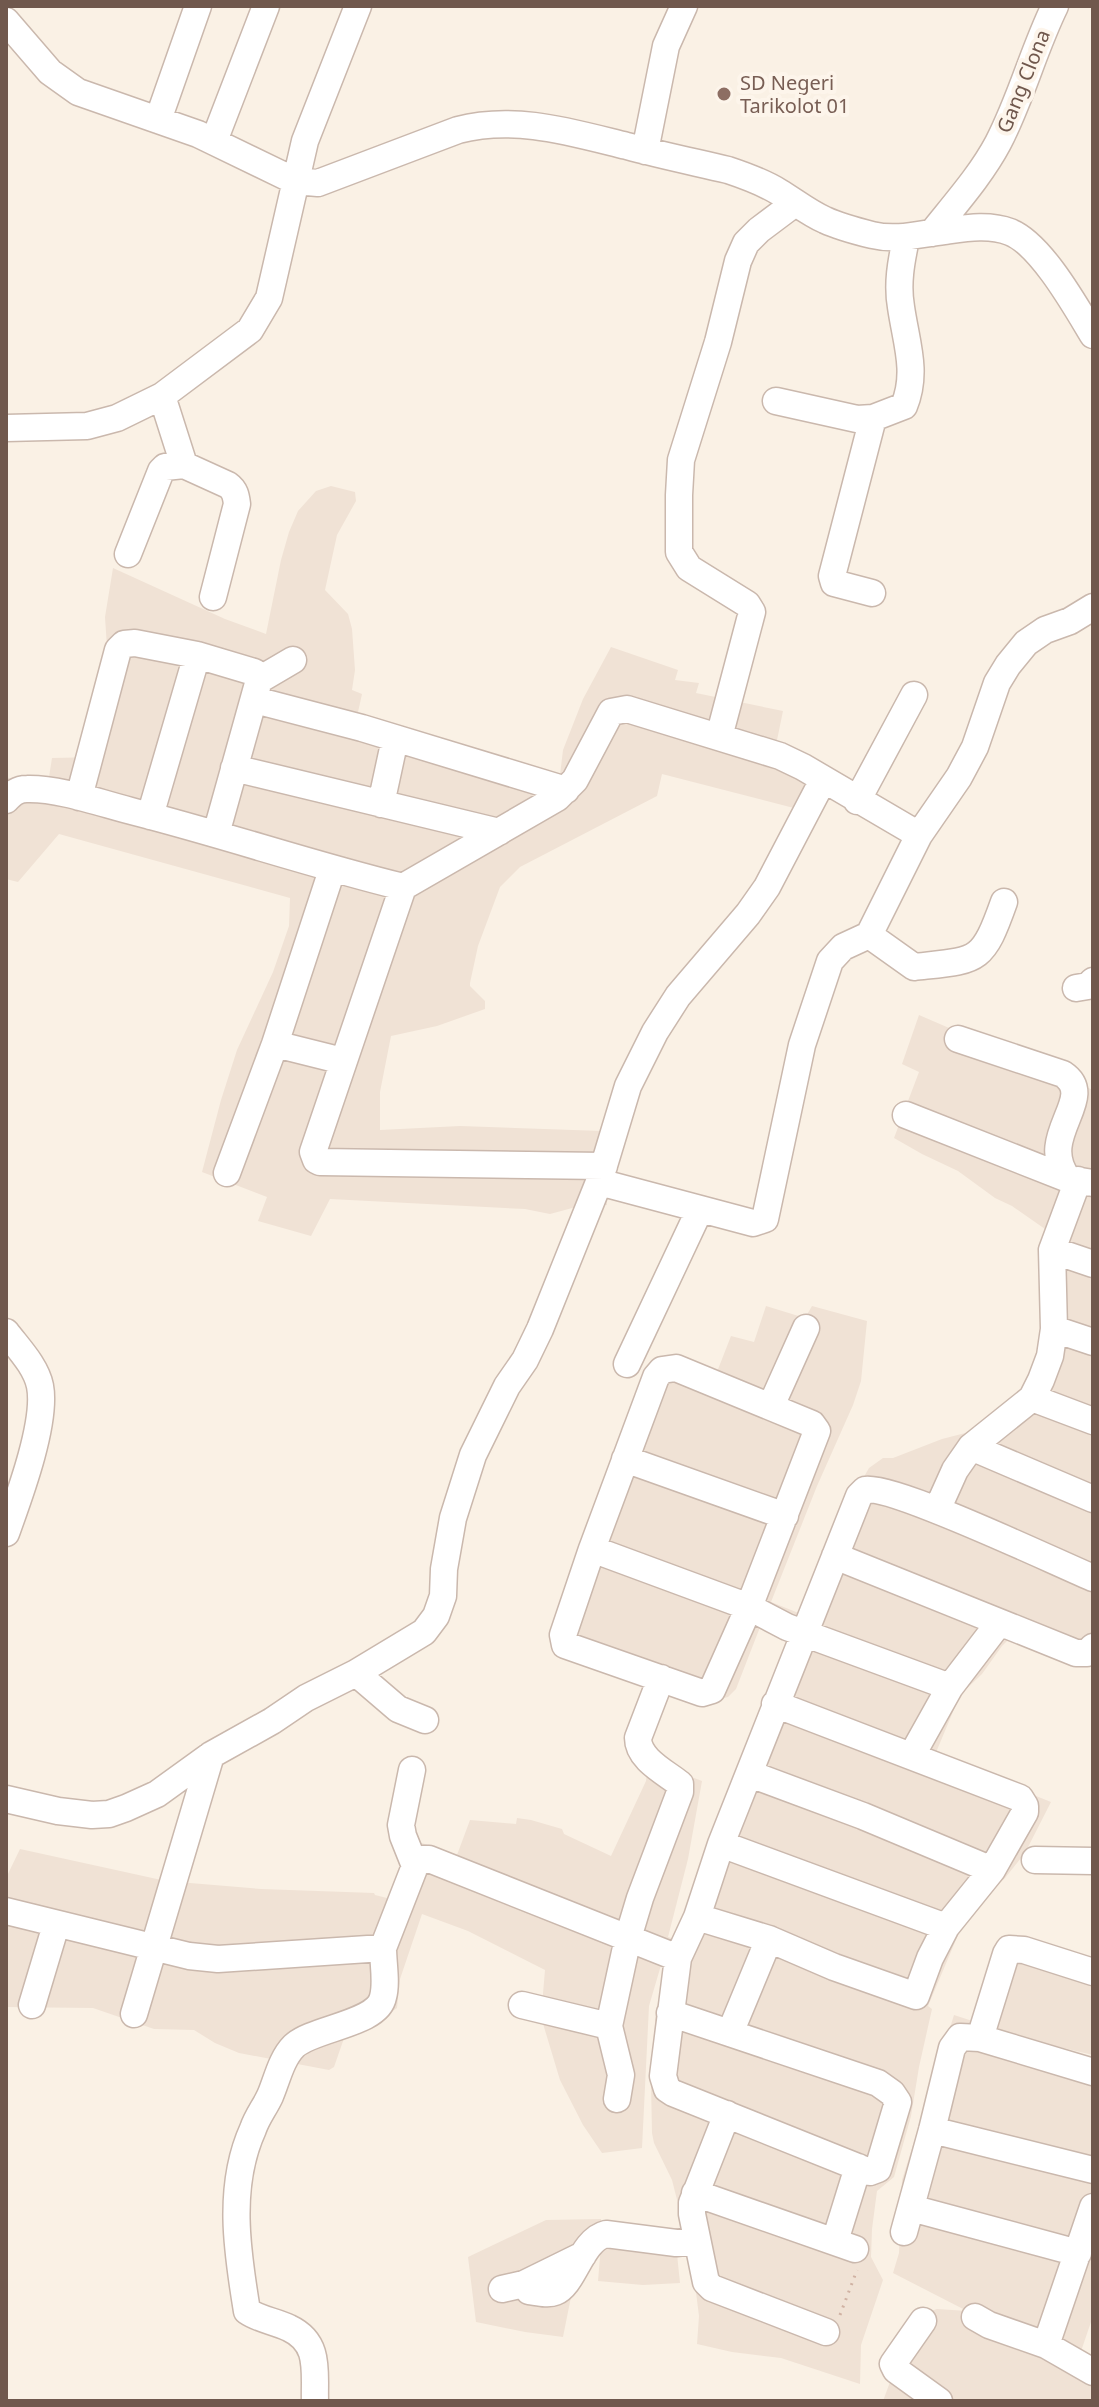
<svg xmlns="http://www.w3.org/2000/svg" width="1099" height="2407" viewBox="0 0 1099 2407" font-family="'Noto Sans',sans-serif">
  <rect width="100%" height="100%" fill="#faf1e5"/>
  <path fill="#f0e2d5" d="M331 486 355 492 356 501 337 535 325 590 348 614 352 629 355 670 352 690 362 694 356 721 560 775 563 750 583 699 611 647 678 670 675 680 699 683 696 693 783 711 776 745 831 774 813 813 662 774 657 796 520 867 500 887 478 946 470 983V986L485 1001V1009L437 1026 391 1036 380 1092V1130L460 1126 602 1131 607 1205 576 1207 550 1214 525 1209 330 1199 311 1236 258 1221 267 1197 202 1172 221 1100 237 1050 273 972 289 926 290 898 59 834 18 882 6 879V777L18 781 49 777 52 758 98 757 107 647 105 617 113 568 225 619 266 634 281 560 289 532 298 511 316 491Z
    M919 1015 1093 1090V1657L1018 1630 1002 1646 982 1674 960 1695 937 1750 938 1757 1051 1802 1025 1853 1005 1878 983 1899 961 1928 928 2006 932 2009 919 2067 911 2116 894 2177 877 2191 872 2229 871 2257 883 2280 861 2345 860 2384 781 2358 732 2352 697 2344 699 2316 691 2253 677 2254 680 2283 643 2285 598 2281 601 2245 574 2282 563 2337 525 2332 476 2322 468 2257 546 2220 601 2219V2228L686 2235 672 2180 654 2143 652 2133 651 2083 656 2008 679 1972 664 1955 649 2006 642 2148 602 2153 583 2125 560 2080 541 2017 545 1970 468 1931 422 1914 400 1979 397 2008 378 2021H350L334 2067 329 2070 239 2053 215 2043 194 2030 154 2029 93 2008 6 2007V1878L20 1849 166 1881 261 1889 374 1893 375 1895 391 1899 410 1839 457 1855 470 1820 516 1824 517 1818 531 1820 562 1829 564 1834 611 1856 646 1781 647 1773H681L702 1781 688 1859 668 1937 681 1941 805 1640 762 1622 736 1689 728 1697 716 1700 568 1644 663 1368 715 1377 731 1336 754 1342 766 1306 805 1318 812 1306 867 1321 861 1381 853 1405 817 1486 771 1602 811 1618 861 1482 869 1468 883 1458H893L942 1439 977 1430 1037 1376 1047 1351 1044 1249 1045 1229 1012 1206 995 1198 958 1171 922 1154 894 1138 919 1072 902 1064Z
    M1017 1957 1093 1967V2055L1026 2039 1093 2062V2316L1076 2366 1093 2375V2401H883L890 2382 885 2380 889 2363 910 2318 937 2309 967 2311 893 2273 899 2253 902 2180 954 2015 997 2029Z"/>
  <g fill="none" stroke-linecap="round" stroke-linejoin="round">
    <g stroke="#cab8ad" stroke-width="29">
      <path id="minor" d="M6 21 50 72 78 92 198 134 295 181 318 183 458 130C515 115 570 132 627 146 660 155 694 162 728 170 746 176 763 182 779 192 794 201 809 213 825 220 840 227 856 231 872 235 897 241 919 234 944 231 966 228 989 224 1010 232 1041 244 1076 307 1093 335
        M158 120 198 6
        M214 141 266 6
        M645 151 666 46 684 6
        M932 233C955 204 981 175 998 143 1021 99 1033 51 1055 6
        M162 396 184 465 228 485C235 490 236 496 237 504L213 597
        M776 401 857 419 873 418 904 406C918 372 906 342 901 307 897 284 901 262 906 239
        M6 428 87 426 117 418 162 396 250 330 269 298 305 141 358 6
        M128 554 161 471 165 467 184 465
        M872 593 834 583 832 576 873 418
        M255 700 362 728 566 790
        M719 737 752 612 747 604 689 568 679 552V495L681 460 718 342 738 261 746 243 759 230 795 203
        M234 768 499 832
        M79 797 118 650 124 644 135 643 197 655 254 672 259 680
        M6 800C12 794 17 789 27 789 59 788 103 804 135 812 225 835 313 865 403 887L557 798 575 780 611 712 627 709 780 756 803 767 919 835
        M857 801 914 695
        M381 804 395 739
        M150 816 197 655
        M216 834 259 680 293 660
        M403 887 313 1152 316 1160 320 1162 604 1166
        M869 935 914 967C978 960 982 964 1004 902
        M1076 988 1088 986 1093 981
        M958 1039 1063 1074C1099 1098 1035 1136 1068 1179L1093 1183
        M275 1044 343 1061
        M906 1115 1068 1179
        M227 1173 275 1044 332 870
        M599 1182 753 1223 765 1219 802 1045 830 961 843 947 869 935 919 835 959 777 975 747 997 683 1008 665 1026 643 1045 630 1070 621 1093 607
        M1052 1250 1093 1264
        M1054 1329 1093 1342
        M6 1332C18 1348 36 1366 40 1386 47 1422 19 1497 6 1533
        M627 1364 700 1209
        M1032 1398 1093 1421
        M771 1406 806 1328
        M971 1447 1093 1499
        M625 1459 785 1516
        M937 1510 955 1470 971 1447 1032 1398 1041 1380 1050 1356 1054 1329 1052 1250 1078 1180
        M592 1549 563 1635 565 1645 702 1693 712 1690 749 1607 817 1431 812 1424 676 1368 662 1370 656 1377 592 1549 749 1607 787 1627 950 1687
        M835 1556 1076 1653H1087L1093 1647
        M356 1673 398 1709 425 1720
        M912 1755 950 1687 999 1623
        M412 1770 401 1825 403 1836 415 1866
        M750 1774 863 1816 992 1870 1025 1812V1806L1020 1798 775 1704
        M6 1799 58 1811 92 1815 109 1814 126 1808 157 1794 211 1755 272 1721 306 1698 356 1673 424 1632 436 1616 443 1596 444 1569 453 1518 473 1455 507 1386 525 1360 540 1329 599 1182 628 1086 655 1032 678 996 748 914 767 887 823 780
        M721 1844 946 1927
        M1035 1860 1093 1861
        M6 1911 189 1956 218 1959 383 1948 415 1866 422 1859H429L678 1958
        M697 1917 769 1939 834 1967 916 1996 930 1958 946 1927 992 1870
        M32 2005 56 1925
        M522 2005 609 2026
        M670 2013 878 2083 892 2093 898 2102 878 2169 870 2172 673 2093 667 2089 663 2076 678 1958 697 1917 721 1844 859 1496 865 1490C892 1484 1057 1563 1093 1578
        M134 2014 211 1755
        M730 2033 769 1939
        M980 2038 1006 1954 1009 1949 1024 1950 1093 1972
        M617 2099 621 2075 609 2026 628 1938 640 1898 680 1792V1784C665 1772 638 1759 638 1738L661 1678
        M727 2114 692 2203V2214L706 2282 712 2288 826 2332
        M932 2130 1093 2170
        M695 2193 855 2249
        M911 2208 1078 2253
        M904 2232 932 2130 952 2048 960 2037 980 2038 1093 2072
        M835 2241 858 2167
        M524 2284 529 2291C537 2292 548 2295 555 2292 574 2285 581 2240 606 2234L676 2243 696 2241
        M502 2289 524 2284 583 2255
        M975 2317 989 2325 1046 2345 1093 2372
        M923 2321 893 2364 896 2370 939 2401
        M1046 2345 1093 2207
        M315 2401C314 2372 321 2343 289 2328 275 2321 260 2320 247 2311 237 2251 227 2186 253 2129 257 2117 265 2107 270 2096 277 2080 281 2059 294 2046 313 2028 378 2024 383 1997 387 1983 383 1963 383 1948"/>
    </g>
    <path stroke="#d0b2a3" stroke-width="3" stroke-dasharray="2 6" stroke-linecap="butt" d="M840 2315 857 2270"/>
    <use href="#minor" stroke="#fff" stroke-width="26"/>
  </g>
  <circle fill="#8d6e63" stroke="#fdf5eb" stroke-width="3" cx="724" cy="94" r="8"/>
  <g text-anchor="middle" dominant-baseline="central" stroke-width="8" stroke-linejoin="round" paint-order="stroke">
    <g font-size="20" fill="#70584d" stroke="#fdf5eb">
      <text transform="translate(1023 81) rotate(-68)">Gang Clona</text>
    </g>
    <g font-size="20" fill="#785e54" stroke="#fdf5eb" text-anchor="start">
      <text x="740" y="82">SD Negeri<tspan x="740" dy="23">Tarikolot 01</tspan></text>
    </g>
  </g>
  <rect width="1099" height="2407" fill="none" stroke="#70584d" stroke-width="16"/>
</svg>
